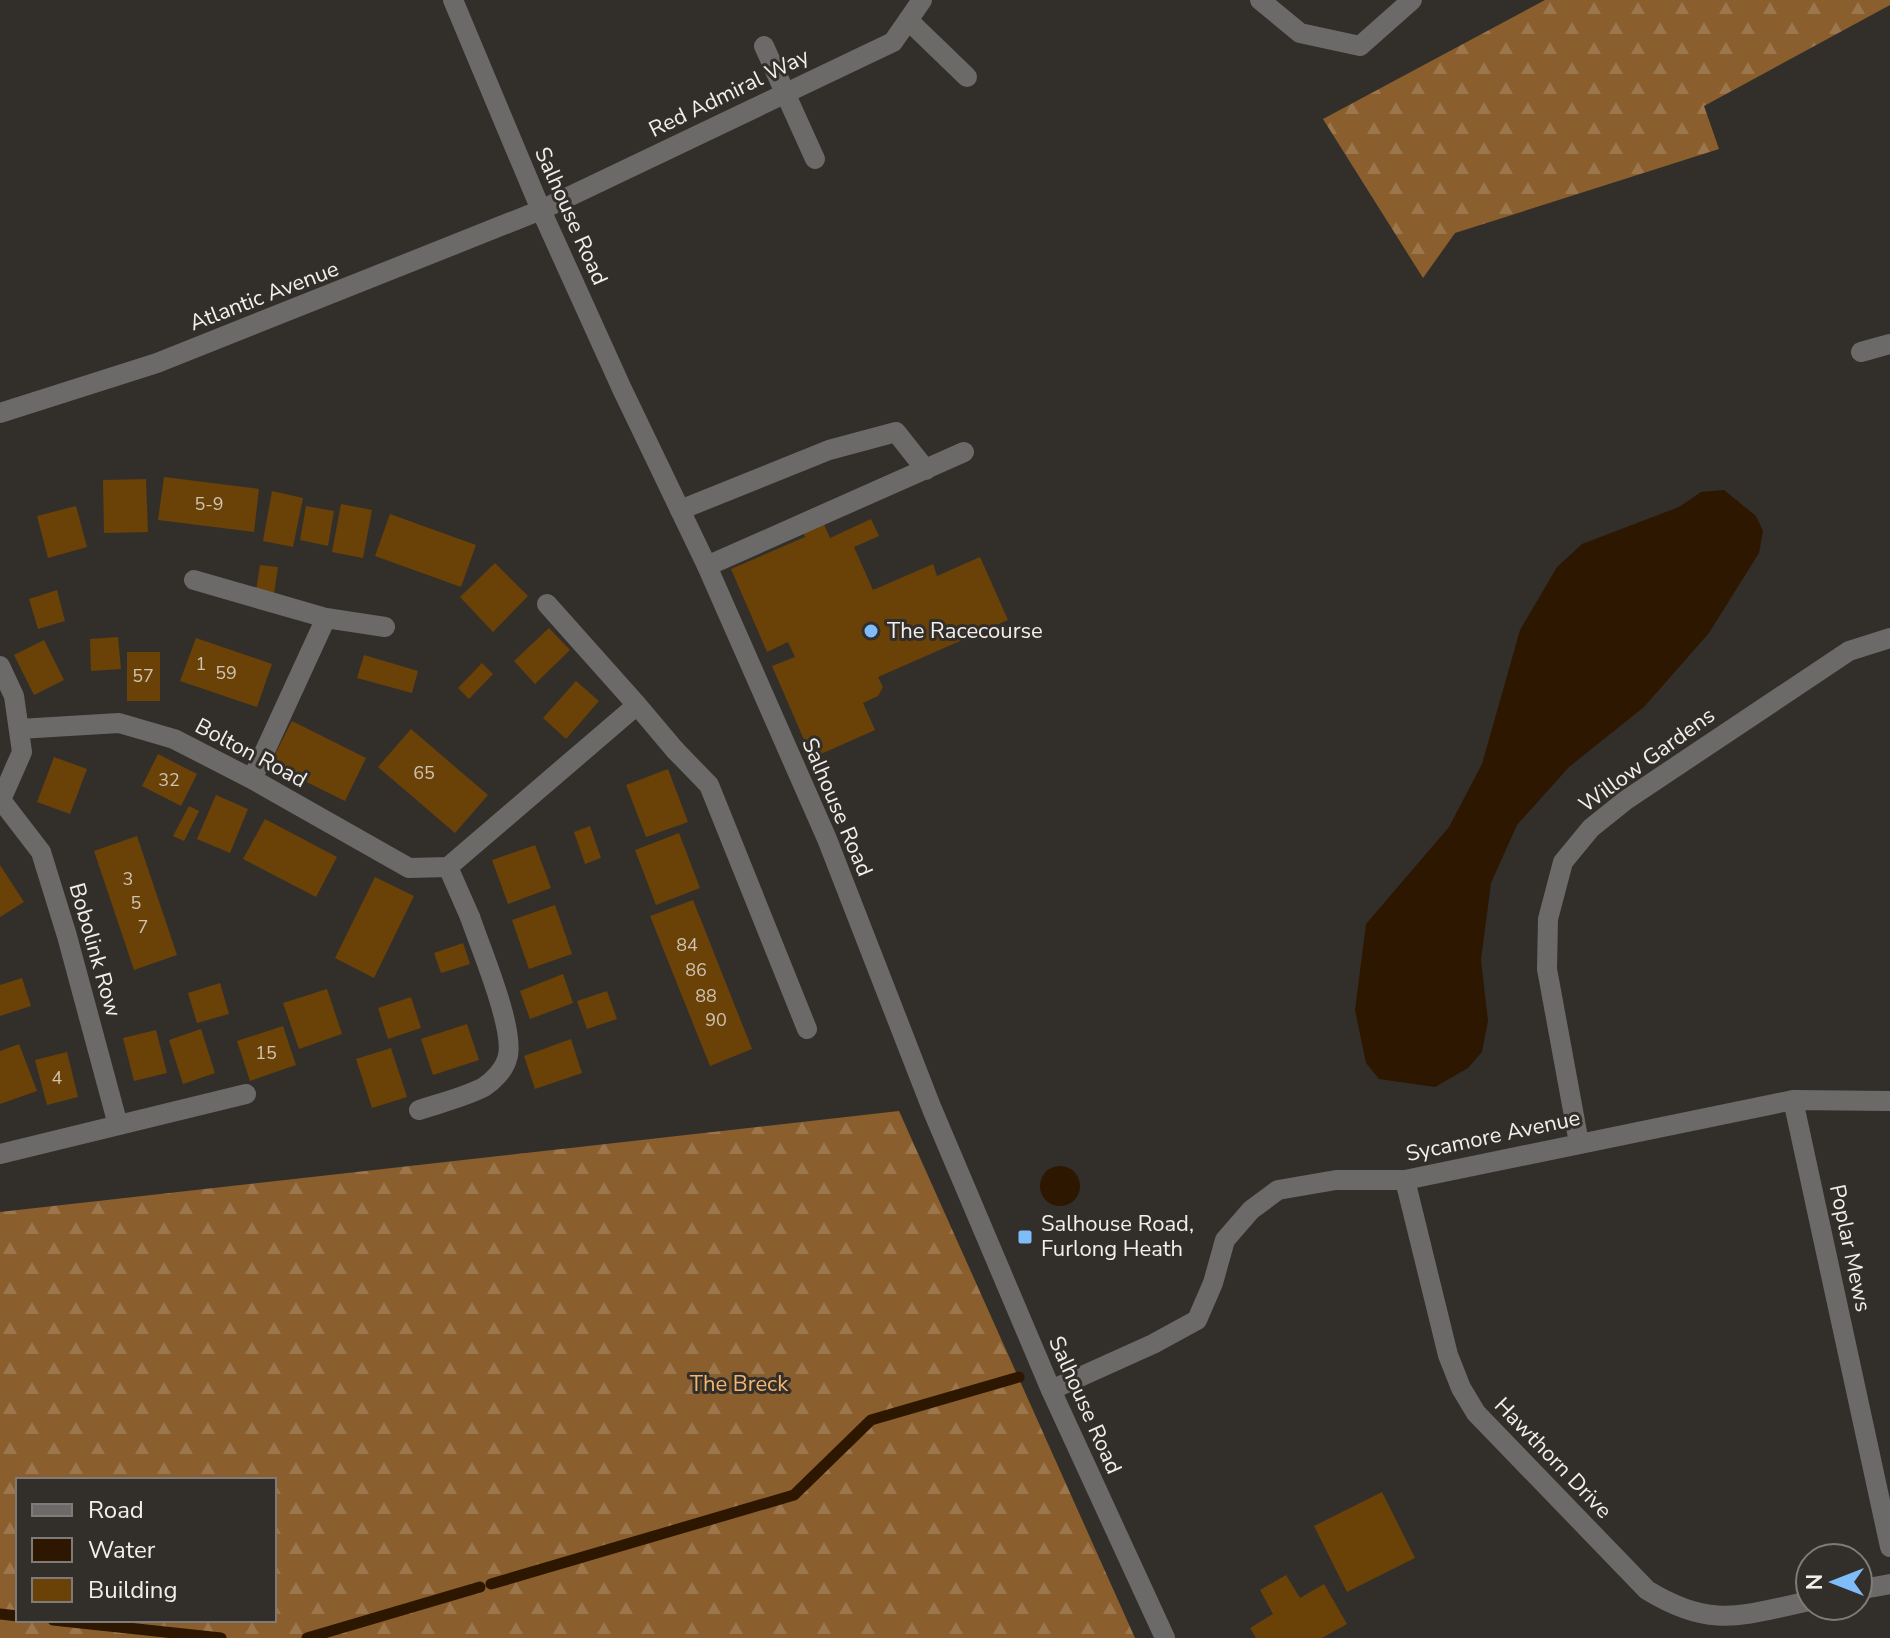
<svg xmlns="http://www.w3.org/2000/svg" width="1890" height="1638" viewBox="0 0 1890 1638" font-family="'Nunito Sans',sans-serif">
  <defs>
    <pattern id="forest-firs" width="22" height="20" patternUnits="userSpaceOnUse" patternTransform="scale(2)"><rect width="22" height="20" fill="#8b5f2d"/><path d="M5 1l3.5 6h-7zM16 11l3.5 6h-7z" fill="#9c764c"/></pattern>
  </defs>
  <rect width="100%" height="100%" fill="#322f2b"/>
  <path fill="url(#forest-firs)" fill-rule="evenodd" d="M1545 0H1890V5L1704 106 1719 149 1455 233 1423 278 1323 119Z
    M899 1111 1135 1638H0V1212ZM18 1480H274V1620H18Z"/>
  <path fill="#2d1700" d="M1724 490 1756 516 1763 531 1759 553 1709 633 1644 707 1569 767 1517 825 1491 883 1481 960 1488 1021 1482 1052 1468 1068 1435 1087 1379 1079 1366 1063 1355 1010 1366 924 1449 827 1482 764 1520 630 1557 567 1582 544 1679 507 1701 492Z
    M1040 1186a20 20 0 1 1 40 0a20 20 0 1 1-40 0Z"/>
  <g fill="none" stroke-linecap="round" stroke-linejoin="round">
    <path stroke="#2d1700" stroke-width="11" d="M491 1584 794 1495 871 1420 1019 1377
      M0 1614 18 1616
      M53 1620 221 1638
      M307 1638 480 1587"/>
  </g>
  <path fill="#6a4106" d="M164 477 259 489 254 532 158 520Z
    M146 479 148 532 104 533 103 480Z
    M272 491 303 498 293 547 263 541Z
    M341 504 372 510 363 558 332 552Z
    M76 506 87 547 48 558 37 516Z
    M306 506 334 511 328 546 300 540Z
    M390 514 476 545 461 587 375 556Z
    M871 519 879 536 854 547 873 590 933 564 937 576 980 557 1008 620 878 677 883 687 878 696 863 703 875 730 812 758 772 666 795 657 788 642 767 652 731 569 805 537 802 529 822 520 830 538Z
    M495 563 528 596 493 632 460 597Z
    M260 565 278 567 274 594 256 591Z
    M57 590 65 621 38 629 29 599Z
    M549 628 570 650 535 684 514 661Z
    M118 637 121 669 91 671 90 639Z
    M196 638 272 664 257 707 180 681Z
    M44 640 64 680 34 695 14 655Z
    M127 652H160V701H127Z
    M364 655 418 671 412 693 357 678Z
    M482 663 493 674 469 699 458 688Z
    M576 681 599 701 566 739 543 718Z
    M292 721 366 758 345 801 270 764Z
    M411 729 488 795 455 833 378 767Z
    M158 754 197 774 181 806 142 786Z
    M54 757 87 769 70 814 37 802Z
    M668 769 688 822 646 837 626 785Z
    M216 795 248 809 230 853 197 839Z
    M189 806 199 811 184 841 173 836Z
    M265 819 337 857 316 897 243 859Z
    M590 826 601 858 585 864 574 832Z
    M679 833 700 888 656 905 635 850Z
    M137 836 177 955 134 970 94 851Z
    M535 845 551 888 508 904 492 860Z
    M0 865 24 902 0 917Z
    M375 877 414 896 374 978 335 958Z
    M693 900 752 1049 710 1066 650 916Z
    M555 905 572 954 529 969 512 920Z
    M463 943 470 964 441 973 434 953Z
    M563 974 573 1003 530 1019 520 991Z
    M22 978 31 1006 0 1016V985Z
    M220 983 229 1014 197 1023 188 993Z
    M327 989 342 1034 299 1049 283 1003Z
    M607 991 617 1019 587 1029 577 1001Z
    M411 997 421 1028 388 1039 378 1008Z
    M467 1024 479 1060 433 1075 421 1039Z
    M283 1026 296 1065 250 1081 237 1041Z
    M201 1029 215 1073 183 1084 169 1040Z
    M156 1030 167 1073 134 1081 123 1038Z
    M571 1039 582 1073 535 1089 524 1056Z
    M19 1044 37 1091 0 1104V1051Z
    M391 1048 407 1097 372 1108 356 1059Z
    M67 1052 78 1097 47 1105 35 1060Z
    M1382 1492 1415 1558 1347 1592 1314 1526Z
    M1286 1575 1300 1598 1324 1584 1347 1624 1322 1638H1256L1250 1628 1273 1614 1260 1590Z"/>
  <g fill="none" stroke-linecap="round" stroke-linejoin="round">
    <path stroke="#6c6a68" stroke-width="20" d="M680 510 829 450 896 432 926 470
      M707 566 964 452
      M675 750 709 785 807 1029
      M419 1110C440 1103 465 1097 484 1087 493 1081 504 1070 507 1059 517 1033 480 947 470 917"/>
    <path stroke="#6c6a68" stroke-width="20" d="M1260 0 1300 33 1360 46 1412 0
      M908 20 967 77
      M764 46 815 159
      M541 210 893 42 922 0
      M1861 352 1890 344
      M194 580 326 618 385 627
      M0 666 14 696 22 752 0 802
      M637 705 675 750
      M19 729 119 723 174 739 252 779 409 868 448 867 637 705 547 604
      M252 779 326 618
      M1 800 41 852 67 936 118 1125
      M448 867 470 917
      M1793 1100 1890 1547
      M1579 1143 1547 969 1548 919 1563 862 1591 828 1626 800 1849 651 1890 638
      M0 1154 246 1094
      M1405 1180 1448 1355 1461 1388 1476 1413 1647 1590C1712 1630 1742 1615 1810 1601
      M1051 1390 1153 1344 1197 1320 1213 1283 1225 1240 1251 1210 1278 1190 1336 1180H1405L1793 1100 1890 1101
      M1858 1590 1890 1584"/>
    <path stroke="#6c6a68" stroke-width="20" d="M453 0 541 210 622 389 707 566 827 839 932 1109 1051 1390 1165 1638
      M0 413 157 363 541 210"/>
  </g>
  <g fill="#7ebdf9" stroke="#322f2b" stroke-width="3">
    <circle cx="871" cy="631" r="8"/>
    <rect x="1017" y="1229" width="16" height="16" rx="4"/>
  </g>
  <g text-anchor="middle" dominant-baseline="central" stroke-width="6" stroke-linejoin="round" paint-order="stroke">
    <g font-size="18" fill="#cfc3b2">
      <text x="209" y="504">5-9</text>
      <text x="201" y="664">1</text>
      <text x="226" y="673">59</text>
      <text x="143" y="676">57</text>
      <text x="424" y="773">65</text>
      <text x="169" y="780">32</text>
      <text x="128" y="879">3</text>
      <text x="136" y="903">5</text>
      <text x="143" y="927">7</text>
      <text x="687" y="945">84</text>
      <text x="696" y="970">86</text>
      <text x="706" y="996">88</text>
      <text x="716" y="1020">90</text>
      <text x="266" y="1053">15</text>
      <text x="57" y="1078">4</text>
    </g>
    <g font-size="22" fill="#f1eeec" stroke="#322f2b">
      <text transform="translate(729 93) rotate(-26)">Red Admiral Way</text>
      <text transform="translate(571 216) rotate(66)">Salhouse Road</text>
      <text transform="translate(264 296) rotate(-21)">Atlantic Avenue</text>
      <text transform="translate(251 753) rotate(28)">Bolton Road</text>
      <text transform="translate(1647 760) rotate(-36)">Willow Gardens</text>
      <text transform="translate(837 807) rotate(67)">Salhouse Road</text>
      <text transform="translate(95 950) rotate(74)">Bobolink Row</text>
      <text transform="translate(1493 1136) rotate(-12)">Sycamore Avenue</text>
      <text transform="translate(1850 1248) rotate(78)">Poplar Mews</text>
      <text transform="translate(1085 1405) rotate(66)">Salhouse Road</text>
      <text transform="translate(1553 1458) rotate(46)">Hawthorn Drive</text>
    </g>
    <g font-size="22" fill="#f1eeec" stroke="#322f2b" text-anchor="start">
      <text x="887" y="631">The Racecourse</text>
      <text x="1041" y="1224">Salhouse Road,<tspan x="1041" dy="25">Furlong Heath</tspan></text>
    </g>
    <g font-size="22" fill="#f6b56d" stroke="#322f2b">
      <text x="739" y="1384">The Breck</text>
    </g>
  </g>
  <rect x="16" y="1478" width="260" height="144" fill="#322f2b" stroke="#7e7b78" stroke-width="2"/>
  <rect x="32" y="1504" width="40" height="12" fill="#6c6a68" stroke="#7e7b78" stroke-width="2"/>
  <text x="88" y="1518" font-size="24" fill="#f1eeec">Road</text>
  <rect x="32" y="1538" width="40" height="24" fill="#2d1700" stroke="#7e7b78" stroke-width="2"/>
  <text x="88" y="1558" font-size="24" fill="#f1eeec">Water</text>
  <rect x="32" y="1578" width="40" height="24" fill="#6a4106" stroke="#7e7b78" stroke-width="2"/>
  <text x="88" y="1598" font-size="24" fill="#f1eeec">Building</text>
  <g transform="translate(1834 1582) rotate(270)"><circle r="38" fill="#322f2b" stroke="#7e7b78" stroke-width="2"/>
  <path d="M0-6L14 30L0 20L-14 30Z" fill="#7ebdf9"/>
  <text y="-12" font-size="22" font-weight="bold" text-anchor="middle" fill="#f1eeec">N</text>
  </g>
</svg>
